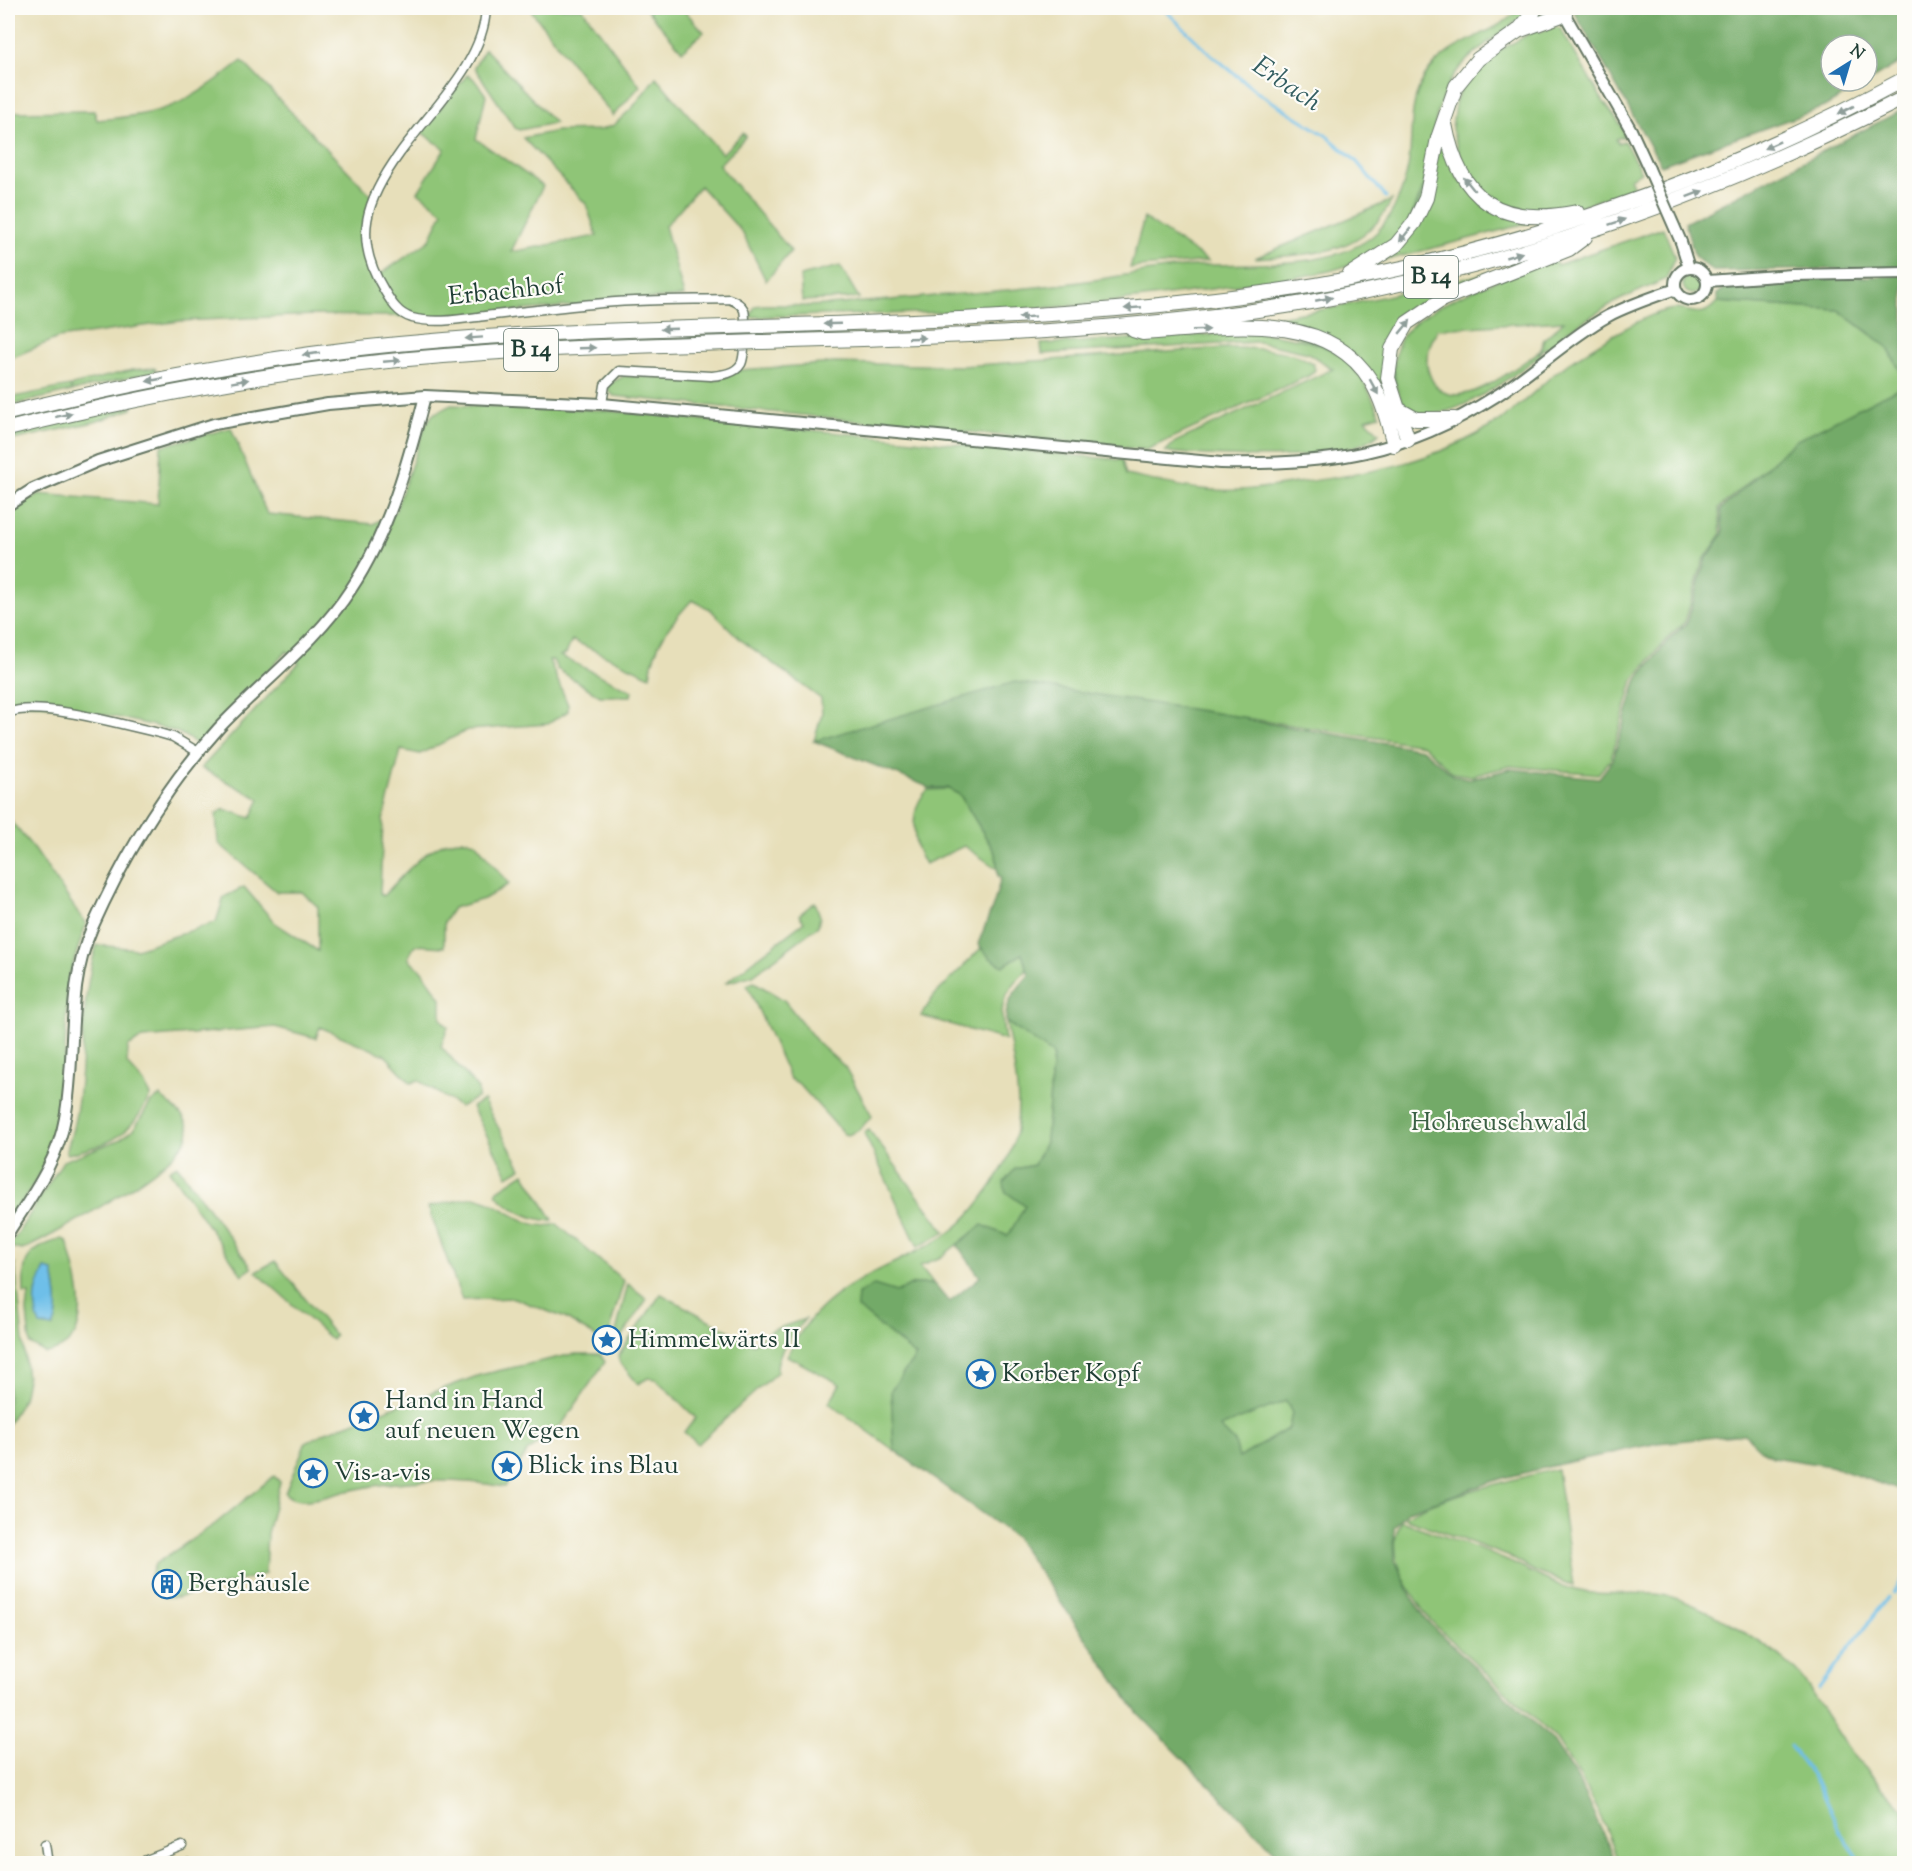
<svg xmlns="http://www.w3.org/2000/svg" width="1912" height="1871" viewBox="0 0 1912 1871" font-family="'Sorts Mill Goudy',serif">
  <rect width="100%" height="100%" fill="#fdfcf7"/>
  <filter id="ink" filterUnits="userSpaceOnUse"><feTurbulence type="fractalNoise" baseFrequency=".0167" numOctaves="2"/><feDisplacementMap in="SourceGraphic" scale="12" xChannelSelector="R" yChannelSelector="G"/><feConvolveMatrix kernelMatrix="1 2 1 2 8 2 1 2 1" color-interpolation-filters="sRGB"/></filter>
  <filter id="wash" filterUnits="userSpaceOnUse"><feTurbulence type="fractalNoise" baseFrequency=".008" numOctaves="4" result="noise"/><feDisplacementMap in="SourceGraphic" scale="24" xChannelSelector="R" yChannelSelector="G"/><feGaussianBlur stdDeviation="1.35" result="paint"/><feColorMatrix in="noise" values="0 0 0 0 0 0 0 0 0 0 0 0 0 0 0 0 0 1.4 0 .05"/><feComposite in="paint" operator="in"/></filter>
  <g filter="url(#wash)">
    <rect width="100%" height="100%" fill="#e7dfba"/>
    <path fill="#8fc577" stroke="#578156" stroke-width="1.5" fill-rule="evenodd" d="M529 8H582L640 86 613 116Z
      M645 8H682L704 32 682 51Z
      M1520 9 1527 12C1502 36 1470 49 1451 80 1421 128 1439 201 1394 240 1354 275 1289 278 1239 285 1179 294 1118 302 1058 307 955 314 852 314 750 317L755 306C772 303 789 306 806 306 853 304 900 299 948 295 992 291 1036 288 1080 282 1118 277 1156 269 1194 266 1246 262 1336 271 1376 233 1396 214 1407 180 1410 154 1412 127 1410 102 1424 78 1445 41 1492 37 1520 9Z
      M1553 27 1560 28 1603 101 1621 125 1626 136 1616 139 1618 143 1624 141 1641 172 1630 178 1634 188 1578 207 1532 212 1495 201 1465 174 1452 129 1455 103 1466 79 1491 55 1538 29 1540 32Z
      M485 49 555 123 519 130 515 128 474 67Z
      M242 61 373 197 365 236 376 277 429 241 443 212 418 192 445 149 421 132 467 75 473 78 486 95 476 139 543 186 511 252 597 236 586 204 523 138 557 131 600 130 614 125 633 107 656 77 722 154 743 133 746 136 719 165 791 251 766 281 742 232 700 186 665 226 684 296 444 317 314 315 180 321 58 338 8 359V112L94 111 97 120C168 114 186 104 242 61Z
      M1443 139 1458 179 1533 222 1383 261 1398 249Z
      M1392 200C1364 256 1311 254 1255 258Z
      M1144 218 1208 261 1130 268Z
      M1663 228 1675 257 1666 279 1613 303 1564 333 1565 337 1541 351 1540 356C1511 377 1415 453 1397 389 1393 372 1393 353 1402 337 1421 304 1517 273 1554 259L1557 265ZM1564 321 1544 339 1540 351C1514 368 1447 426 1429 373 1423 358 1430 342 1438 329Z
      M840 266 859 298 802 301 800 276Z
      M1497 271 1421 305 1411 313 1390 339 1398 430 1356 356 1253 321 1337 307Z
      M1683 284a10 10 0 1 1 20 0a10 10 0 1 1-20 0Z
      M1717 302 1838 310 1887 347 1904 378V385L1795 441 1719 508 1721 535 1703 561 1685 622 1669 636 1633 680 1611 759 1598 774 1510 766 1472 776 1453 773 1423 745 1015 683 814 741 822 714 821 699 741 640 710 609 692 600C670 624 654 643 650 676L572 640 566 654 560 656 632 691 631 696H600L557 669 553 660H549L568 705V711L548 724 468 730 420 754 401 750 383 820 380 893 383 896C405 874 438 829 475 842L509 884 484 899 453 908 444 922V947L415 945 408 958 422 971 441 998V1019L448 1027 441 1046 478 1089V1097L460 1107 418 1080 411 1083 385 1055 320 1027 316 1038 275 1027 142 1038 128 1047 127 1064 144 1083 150 1096C129 1138 112 1143 68 1154L66 1152C90 1085 75 1013 97 945L137 949 216 922 224 897 244 887 275 923 318 951V907L302 892H277L218 843 216 814 224 809 251 818 260 799 201 768 299 663 287 651 199 745C192 741 185 736 179 733 154 724 26 695 8 707V510L39 494 158 504 161 446 231 428 267 514 373 524 395 512 425 426 433 414 451 405 601 410 1122 460 1126 475C1151 480 1176 486 1201 489 1233 493 1265 488 1296 483 1368 474 1436 462 1498 422 1518 408 1535 391 1553 375 1575 358 1601 341 1626 328 1639 321 1661 309 1676 309 1695 310 1701 320 1717 302Z
      M1257 332C1327 343 1351 345 1380 415L1366 419 1379 433C1346 467 1212 456 1165 452L1175 442 1333 369 1308 353 1258 342 1042 354 1041 344Z
      M1225 348C1255 348 1287 348 1313 363L1315 370 1310 375 1146 450 614 396 608 390 609 384 624 376 716 380 740 370 835 363 962 366Z
      M154 368 156 370 153 372 8 406V398L70 386 71 389 72 385 132 370Z
      M133 406 132 409 95 422 8 441V436Z
      M948 789 960 795 996 854 998 869 964 846 925 864C911 846 909 806 928 790Z
      M10 820 35 850 86 924 68 979 62 1119 46 1164 8 1226V822Z
      M815 902 820 916 818 926 753 975 725 983 804 922 799 915Z
      M981 948 990 958 1022 954 1027 970C1001 996 999 1004 1005 1040L921 1016 934 996Z
      M754 982 784 1000 819 1044 845 1067 872 1116 859 1130 848 1135 844 1134 798 1083 790 1079 747 985Z
      M1006 1022 1053 1054 1046 1140 1034 1165 1015 1169 1005 1191 1025 1206 1008 1236 982 1225 941 1257 920 1266 934 1284H914L896 1292 874 1285 857 1307 916 1356 891 1390 894 1450 829 1403 840 1384 787 1356C819 1288 874 1275 935 1242 957 1230 973 1213 987 1192 995 1180 1005 1167 1010 1153 1026 1113 1014 1063 1006 1022Z
      M160 1096C169 1103 193 1121 188 1135 179 1166 53 1236 22 1250L13 1248 11 1244 63 1161 119 1140 134 1129 151 1102Z
      M483 1100 521 1168 508 1176 472 1107Z
      M869 1130 945 1232 918 1247 864 1133Z
      M177 1165 252 1268 242 1275 169 1170Z
      M524 1173 553 1220C534 1222 508 1208 496 1194L498 1190Z
      M473 1197C502 1201 527 1234 557 1224L624 1281 612 1321 610 1343 607 1344 565 1318 514 1298 462 1300 428 1207Z
      M62 1239 67 1241C77 1276 100 1345 45 1353L30 1344 27 1311 29 1294H24C22 1260 26 1249 62 1239ZM45 1269 53 1271C56 1289 61 1311 53 1327L36 1292Z
      M275 1261 335 1336 332 1340 256 1272Z
      M15 1264 27 1379 23 1399 8 1424V1277Z
      M628 1284 647 1299 622 1337 616 1332Z
      M661 1294 753 1344 770 1331 805 1319C793 1334 776 1351 777 1372L698 1444 684 1432 696 1418 656 1379 648 1378 638 1384 619 1361 618 1356Z
      M573 1354H600L605 1362 563 1423 527 1452 505 1487C451 1477 401 1479 347 1491 331 1495 297 1508 285 1493L306 1442 326 1432 480 1375Z
      M1285 1400 1292 1413 1289 1428 1239 1458 1220 1427Z
      M1557 1469 1574 1586 1534 1571 1510 1557 1405 1518C1423 1500 1527 1476 1557 1469Z
      M274 1476 280 1482 267 1533 265 1574 177 1598 164 1597 154 1592 150 1578 155 1564 215 1524Z
      M1402 1521C1436 1534 1472 1545 1505 1560 1528 1569 1547 1583 1572 1589 1602 1598 1633 1590 1663 1595 1698 1601 1782 1651 1803 1679L1854 1757 1904 1810V1863H1620L1605 1826 1579 1775 1555 1738 1431 1621C1412 1596 1382 1552 1402 1521Z"/>
    <path fill="#73aa68" stroke="#49744e" stroke-width="1.5" fill-rule="evenodd" d="M1572 8H1904V60L1824 107 1661 165ZM1831 45H1867V81H1831Z
      M1904 109V268L1713 271 1695 257 1685 223Z
      M1904 275V378L1887 346 1838 310 1717 302V294L1733 283Z
      M1904 385V1492L1830 1466 1773 1457 1763 1452 1744 1434 1658 1443 1556 1465 1500 1479 1408 1511 1394 1528 1395 1560 1413 1600 1429 1623 1552 1740 1576 1776 1617 1863H1286L1137 1712 1015 1537 894 1450 891 1390 916 1356 857 1307 858 1294 874 1285 896 1292 914 1284H934L949 1302 980 1277 957 1245 982 1225 1008 1236 1025 1206 1005 1191 1004 1182 1015 1169 1034 1165 1046 1140 1053 1054 1006 1022C1005 1001 1016 990 1029 975L1022 954 1003 966 990 958 978 944 994 903 1001 877 998 876 996 854 960 795 948 788H927L926 786 814 741 1015 682 1248 718V720L1422 749 1453 775 1472 779 1510 769 1599 778 1613 760 1636 681 1670 638 1687 623 1705 561 1723 534 1721 509 1795 441ZM1286 1401 1292 1413 1289 1428 1239 1458 1235 1442 1220 1427Z"/>
    <path fill="#6ebfe9" stroke="#467e8e" stroke-width="1.5" d="M45 1269 53 1271C56 1289 61 1311 53 1327L40 1325C32 1305 35 1288 45 1269Z"/>
    <g fill="none" stroke-linecap="round" stroke-linejoin="round">
      <path stroke="#6ebfe9" stroke-width="3" d="M1163 8 1207 51 1257 92 1327 136 1356 161 1386 197
        M1893 1593 1904 1578
        M1819 1688 1888 1597
        M1790 1746 1817 1782 1840 1832 1863 1864"/>
    </g>
  </g>
  <g filter="url(#ink)">
    <g fill="none" stroke-linecap="round" stroke-linejoin="round">
      <g stroke="#657663" stroke-width="11">
        <path id="minor" d="M486 8C484 62 431 110 400 153 366 200 352 238 384 290 391 302 398 314 412 318 436 324 461 319 485 316 521 312 557 307 593 304 638 299 684 300 729 299 735 301 741 304 744 310 746 318 745 357 741 364 735 374 721 375 711 376L619 371 605 385 602 404
          M8 713C39 700 123 725 159 733L173 737 198 752
          M45 1844 48 1864
          M188 1862 190 1864
          M136 1864 182 1846"/>
      </g>
      <g stroke="#657663" stroke-width="14">
        <path id="tertiary" d="M1561 8 1631 130 1649 169
          M1681 242 1689 268
          M1675 284a16 16 0 1 1 32 0a16 16 0 1 1-32 0Z
          M1708 281 1792 275 1904 273
          M8 505 33 489 98 461 214 424 328 404 425 396 602 404 1221 463C1328 465 1404 455 1496 396 1534 372 1568 338 1608 316 1629 305 1653 297 1676 289
          M8 1233C31 1197 58 1161 65 1118 77 1054 65 989 92 928 124 856 165 788 218 729 262 682 316 643 351 589 389 532 408 462 425 396"/>
      </g>
      <g stroke="#657663" stroke-width="16">
        <path id="trunk" d="M1518 31 1565 14
          M1445 124C1459 200 1500 228 1577 212
          M1349 275 1396 245 1414 223 1426 198 1438 138 1456 86 1478 59 1518 31 1533 13 1535 8
          M759 326C930 321 1100 316 1270 292 1492 261 1707 185 1904 79
          M1133 330 1143 333C1216 329 1325 306 1371 381 1383 401 1388 423 1394 445
          M759 342C943 337 1128 333 1310 302 1522 265 1713 194 1904 98
          M1398 409 1416 419H1455
          M8 413C126 384 247 360 369 347 488 334 608 330 727 327
          M8 429C130 399 254 375 379 362 495 350 612 346 729 343
          M1408 440 1388 378 1392 349 1407 323 1443 299 1569 249 1585 237"/>
      </g>
      <use href="#minor" stroke="#fff" stroke-width="8"/>
      <use href="#tertiary" stroke="#fff" stroke-width="10"/>
      <use href="#trunk" stroke="#fff" stroke-width="14"/>
      <g stroke="#657663" stroke-width="14" stroke-linecap="butt">
        <path id="tertiary-bridge" d="M1649 169 1681 242"/>
      </g>
      <g stroke="#657663" stroke-width="16" stroke-linecap="butt">
        <path id="trunk-bridge" d="M727 327 759 326
          M729 343 759 342"/>
      </g>
      <use href="#tertiary-bridge" stroke="#fff" stroke-width="10"/>
      <use href="#trunk-bridge" stroke="#fff" stroke-width="14"/>
    </g>
    <defs><path id="oneway-solid" d="M-6-.8H1V-3.2L6.5 0L1 3.2V.8H-6Z" transform="scale(1.5)"/></defs>
    <g fill="#8f9e9a">
      <use href="#oneway-solid" transform="translate(1846 110) rotate(153)"/>
      <use href="#oneway-solid" transform="translate(1772 145) rotate(156)"/>
      <use href="#oneway-solid" transform="translate(1469 184) rotate(-129)"/>
      <use href="#oneway-solid" transform="translate(1695 194) rotate(-21)"/>
      <use href="#oneway-solid" transform="translate(1617 222) rotate(-19)"/>
      <use href="#oneway-solid" transform="translate(1405 235) rotate(129)"/>
      <use href="#oneway-solid" transform="translate(1514 255) rotate(-16)"/>
      <use href="#oneway-solid" transform="translate(1324 299) rotate(-11)"/>
      <use href="#oneway-solid" transform="translate(1133 308) rotate(175)"/>
      <use href="#oneway-solid" transform="translate(1027 317) rotate(176)"/>
      <use href="#oneway-solid" transform="translate(832 324) rotate(178)"/>
      <use href="#oneway-solid" transform="translate(1405 327) rotate(-50)"/>
      <use href="#oneway-solid" transform="translate(669 329) rotate(178)"/>
      <use href="#oneway-solid" transform="translate(1201 330) rotate(-2)"/>
      <use href="#oneway-solid" transform="translate(474 338) rotate(176)"/>
      <use href="#oneway-solid" transform="translate(917 338) rotate(-2)"/>
      <use href="#oneway-solid" transform="translate(587 348) rotate(-2)"/>
      <use href="#oneway-solid" transform="translate(311 354) rotate(172)"/>
      <use href="#oneway-solid" transform="translate(392 361) rotate(-5)"/>
      <use href="#oneway-solid" transform="translate(155 380) rotate(169)"/>
      <use href="#oneway-solid" transform="translate(240 381) rotate(-10)"/>
      <use href="#oneway-solid" transform="translate(1374 387) rotate(61)"/>
      <use href="#oneway-solid" transform="translate(64 415) rotate(-13)"/>
    </g>
  </g>
  <defs>
    <g id="sight-ring" transform="scale(1.5)"><circle r="9.5" fill="#fdfcf7" stroke="#1f6fb2" stroke-width="1.5"/><path d="M0-6L1.8-2.2L6-1.7L2.9 1.2L3.7 5.4L0 3.3L-3.7 5.4L-2.9 1.2L-6-1.7L-1.8-2.2Z" fill="#1f6fb2"/></g>
    <g id="building-ring" transform="scale(1.5)"><circle r="9.5" fill="#fdfcf7" stroke="#1f6fb2" stroke-width="1.5"/><path d="M-4-6H4V6H1V3H-1V6H-4ZM-2.5-4.3h1.7v1.8h-1.7ZM.8-4.3h1.7v1.8H.8ZM-2.5-1h1.7V.8h-1.7ZM.8-1h1.7V.8H.8Z" fill="#1f6fb2"/></g>
  </defs>
  <g fill-rule="evenodd">
    <use href="#sight-ring" x="607" y="1340"/>
    <use href="#sight-ring" x="981" y="1374"/>
    <use href="#sight-ring" x="364" y="1416"/>
    <use href="#sight-ring" x="507" y="1466"/>
    <use href="#sight-ring" x="313" y="1473"/>
    <use href="#building-ring" x="167" y="1584"/>
  </g>
  <g text-anchor="middle" dominant-baseline="central" stroke-width="4.5" stroke-linejoin="round" paint-order="stroke">
    <g fill="#fdfcf7" stroke="#62766e" stroke-width="1.5">
      <rect x="1404" y="256" width="54" height="42" rx="4.5"/>
      <rect x="504" y="329" width="54" height="42" rx="4.5"/>
    </g>
    <g font-size="24" font-weight="bold" fill="#1f3d34">
      <text x="1431" y="277">B 14</text>
      <text x="531" y="350">B 14</text>
    </g>
    <g font-size="26" fill="#1f3d34" stroke="#fdfcf7">
      <text transform="translate(506 292) rotate(-6)">Erbachhof</text>
    </g>
    <g font-size="26" fill="#3b5f45" stroke="#fdfcf7">
      <text x="1499" y="1123">Hohreuschwald</text>
    </g>
    <g font-size="26" fill="#1f3d34" stroke="#fdfcf7" text-anchor="start">
      <text x="628" y="1340">Himmelwärts II</text>
      <text x="1002" y="1374">Korber Kopf</text>
      <text x="385" y="1401">Hand in Hand<tspan x="385" dy="30">auf neuen Wegen</tspan></text>
      <text x="528" y="1466">Blick ins Blau</text>
      <text x="334" y="1473">Vis-a-vis</text>
      <text x="188" y="1584">Berghäusle</text>
    </g>
    <g font-size="27" font-style="italic" fill="#335e61" stroke="#fdfcf7">
      <text transform="translate(1286 85) rotate(34)">Erbach</text>
    </g>
  </g>
  <rect width="1912" height="1871" fill="none" stroke="#fdfcf7" stroke-width="30"/>
  <g transform="translate(1849 63) rotate(37)"><circle r="28" fill="#fdfcf7" stroke="#a4b0a9" stroke-width="1.5"/>
  <path d="M0-4.5L10 22L0 15L-10 22Z" fill="#1f6fb2"/>
  <text y="-9" font-size="16" font-weight="bold" text-anchor="middle" fill="#1f3d34">N</text>
  </g>
</svg>
